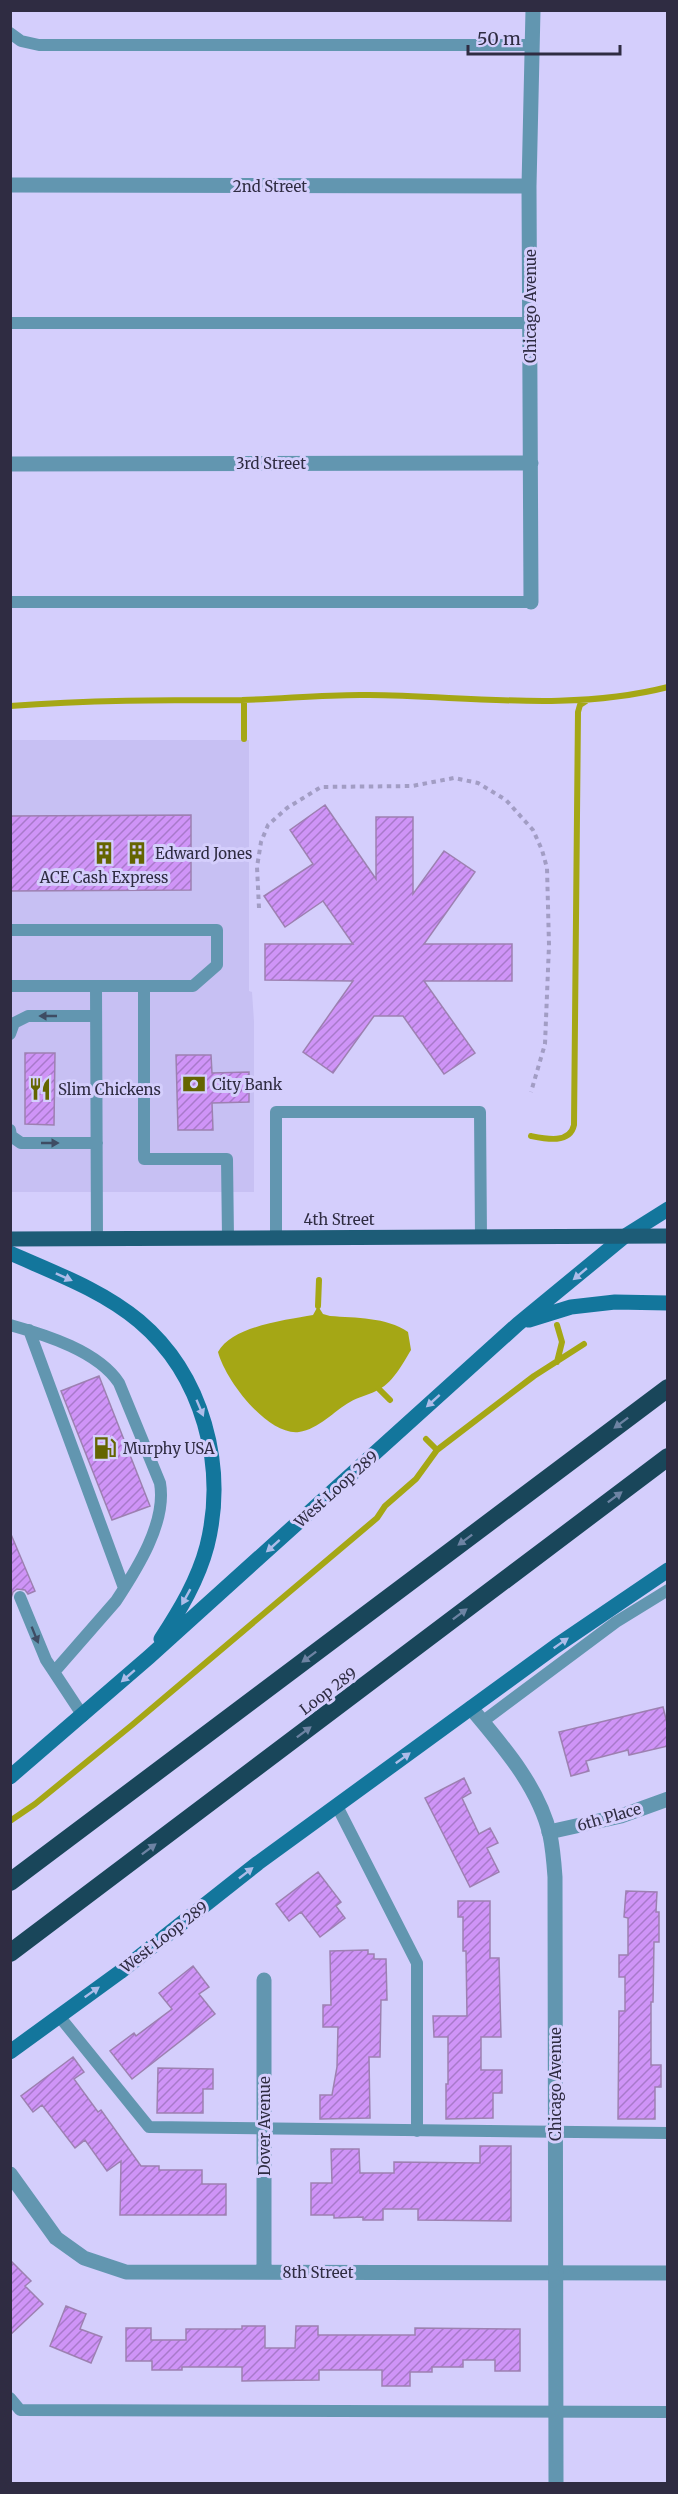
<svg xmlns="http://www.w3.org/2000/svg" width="678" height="2494" viewBox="0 0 678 2494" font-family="Merriweather,serif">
  <defs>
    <pattern id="building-hatch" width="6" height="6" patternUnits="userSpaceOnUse" patternTransform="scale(1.5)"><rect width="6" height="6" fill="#cf94f7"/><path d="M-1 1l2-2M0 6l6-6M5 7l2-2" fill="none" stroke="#a879ca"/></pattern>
  </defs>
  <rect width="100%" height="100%" fill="#d4cefc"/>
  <path fill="#c7c0f3" d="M11 740H249V991L252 992 254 1021V1192H11Z"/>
  <path fill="#a5a715" d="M318 1306 323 1314 330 1316C356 1318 386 1317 408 1332L411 1350C402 1365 392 1384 376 1391 368 1395 358 1397 350 1402 334 1411 319 1429 299 1432 267 1436 225 1379 218 1352 232 1326 286 1320 313 1315Z"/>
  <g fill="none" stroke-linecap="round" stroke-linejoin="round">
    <path stroke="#a5a715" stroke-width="6" d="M10 706C88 700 165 700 242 700 284 699 327 694 369 695 468 696 570 712 668 687
      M244 739V700
      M531 1136C546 1139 570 1144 574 1125L578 712 580 705 586 701
      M318 1306 319 1280
      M557 1362 562 1342 557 1325
      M379 1389 390 1400
      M437 1450 534 1376 584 1344
      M10 1821 35 1804 132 1725 377 1518 385 1506 416 1479 437 1450 426 1439"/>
  </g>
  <path fill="url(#building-hatch)" stroke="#9d80b1" stroke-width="1.5" d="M325 805 376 879V817H413V894L444 851 475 872 424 944H512V981H424L475 1053 444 1074 403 1016H374L333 1073 303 1052 353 981 265 980V944H353L323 901 285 927 264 896 313 864 290 830Z
    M191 815V890L10 891V816Z
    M25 1053H55L54 1125 25 1124Z
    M176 1055H211L212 1073 249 1072V1102L212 1103 213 1130H178Z
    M99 1376 150 1506 112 1520 61 1391Z
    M10 1532 35 1591 28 1594 25 1590 17 1589 13 1592 10 1601Z
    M663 1707 668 1727V1746L629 1755 628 1750 586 1761 589 1771 571 1776 559 1732Z
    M464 1778 471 1793 462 1798 479 1834 490 1828 498 1843 487 1848 499 1872 470 1887 425 1798Z
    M318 1872 341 1902 336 1906 345 1918 320 1937 301 1912 289 1921 276 1904Z
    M626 1891 657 1892 656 1912H659V1942H654L653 2002H651V2065H661V2087H655V2119H618L619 2011H625V1977H619V1955H628V1918L624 1917Z
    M458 1901H490V1958H499L501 2037H481V2070H502V2093H493V2118L446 2119V2084H448V2037H434L433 2016H467L466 1951H463V1917H458Z
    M368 1950V1954H374V1959H386L387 2000H381L380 2057H369L370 2118 320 2119V2095H332L337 2067 338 2027H323V2005H331L330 1951Z
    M193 1966 209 1987 199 1994 215 2014 132 2079 110 2051 134 2033 136 2036 172 2009 159 1993Z
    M73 2057 84 2072 74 2079 98 2112 101 2110 141 2166H159V2170H202V2184H226V2215H120L121 2161 107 2171 85 2140 75 2148 42 2105 33 2112 21 2096Z
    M158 2068 213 2069V2089H203V2113H157Z
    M480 2146H511V2221L418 2220V2209H383V2220H363V2217L334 2218V2215H311V2183H332L331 2149H359L360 2173H394V2162L480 2163Z
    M10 2260 31 2281 25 2286 43 2304 10 2335Z
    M66 2306 86 2314 80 2329 102 2337 91 2363 50 2346Z
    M242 2326H265V2348H295L296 2326H318V2335H415V2328L520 2329V2371H495V2360H463V2367H432V2372H410V2386H382V2370H319V2380L242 2381V2367H182V2370H152V2361H126V2328H151V2340H186V2329H242Z"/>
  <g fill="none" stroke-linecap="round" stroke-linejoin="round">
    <path stroke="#a29dc4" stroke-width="4" stroke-dasharray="4.5 4.5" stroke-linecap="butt" d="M259 908 257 867 261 842 268 825 287 808 321 787 412 786 454 778 478 783 506 800 533 830 542 850 547 868 549 945 545 1044 531 1092"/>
    <path stroke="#6296b0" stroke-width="12" d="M10 33 21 41 39 45H533
      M10 323H530
      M10 602H531
      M10 930H217V965L193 986H10
      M96 986 97 1239
      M144 986V1159H227L228 1238
      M10 1034 14 1023 28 1016H96
      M10 1130 11 1136 21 1143H97
      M276 1238V1112H480L481 1237
      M10 1325C46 1335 98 1351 119 1383L160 1483C167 1522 137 1569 116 1601L54 1672 83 1716
      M29 1330 124 1588
      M20 1597 46 1660 54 1672
      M482 1722 616 1622 668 1590
      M337 1806 417 1963V2131
      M59 2016 149 2127 668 2133
      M10 2398 20 2410 668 2412"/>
    <path stroke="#6296b0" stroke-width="15" d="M10 185 529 186
      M10 464 531 463
      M531 602 529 186 533 10
      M549 1832 621 1816 668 1799
      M264 1980V2271
      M10 2174 56 2238 84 2258 126 2272 668 2273"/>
    <path stroke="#6296b0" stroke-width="15" d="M471 1708C502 1745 539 1787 550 1835 553 1849 554 1863 555 1877L556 2484"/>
    <path stroke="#13769c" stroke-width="15" d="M10 1253C55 1273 102 1290 139 1321 203 1375 227 1466 207 1546 198 1580 180 1610 161 1639
      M529 1320 571 1307 615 1302 668 1303
      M10 1777 149 1657 518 1324 625 1236 668 1209
      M10 2052 120 1972 258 1863 556 1646 668 1570"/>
    <path stroke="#1d5c77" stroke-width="15" d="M10 1239 668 1236"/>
    <path stroke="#19465a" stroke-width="18" d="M10 1882 668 1388
      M10 1953 668 1457"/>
  </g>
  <defs><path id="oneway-solid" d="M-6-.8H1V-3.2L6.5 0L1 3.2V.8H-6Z" transform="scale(1.5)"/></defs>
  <g fill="#3e4c63">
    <use href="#oneway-solid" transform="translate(48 1016) rotate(180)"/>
    <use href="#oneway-solid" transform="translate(50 1143)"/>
    <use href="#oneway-solid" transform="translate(35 1635) rotate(68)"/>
  </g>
  <g fill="#adbce9">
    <use href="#oneway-solid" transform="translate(580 1274) rotate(140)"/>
    <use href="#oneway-solid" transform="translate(64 1277) rotate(24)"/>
    <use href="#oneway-solid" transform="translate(433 1401) rotate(138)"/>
    <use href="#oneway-solid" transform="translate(200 1408) rotate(67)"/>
    <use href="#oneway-solid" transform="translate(273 1546) rotate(138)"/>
    <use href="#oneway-solid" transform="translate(186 1597) rotate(119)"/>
    <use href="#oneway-solid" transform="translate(561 1643) rotate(-35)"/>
    <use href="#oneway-solid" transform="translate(128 1676) rotate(139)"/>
    <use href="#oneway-solid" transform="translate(403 1758) rotate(-36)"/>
    <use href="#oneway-solid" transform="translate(246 1873) rotate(-38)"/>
    <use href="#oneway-solid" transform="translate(92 1992) rotate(-35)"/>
  </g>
  <g fill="#6d83a3">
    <use href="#oneway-solid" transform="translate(621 1423) rotate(143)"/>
    <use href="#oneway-solid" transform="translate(615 1497) rotate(-37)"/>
    <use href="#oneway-solid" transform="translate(465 1540) rotate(143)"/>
    <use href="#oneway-solid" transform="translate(460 1614) rotate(-37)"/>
    <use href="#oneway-solid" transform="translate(309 1657) rotate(143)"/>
    <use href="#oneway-solid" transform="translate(304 1732) rotate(-37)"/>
    <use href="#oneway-solid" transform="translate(149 1849) rotate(-37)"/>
  </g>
  <defs>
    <g id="building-bare" transform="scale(1.8)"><path d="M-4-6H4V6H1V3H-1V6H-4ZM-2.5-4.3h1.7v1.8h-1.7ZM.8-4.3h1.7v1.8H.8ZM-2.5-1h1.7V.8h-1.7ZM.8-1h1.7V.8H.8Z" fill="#646500" stroke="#d4cefc" stroke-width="2.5" paint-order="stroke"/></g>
    <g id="bank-bare" transform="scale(1.8)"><path d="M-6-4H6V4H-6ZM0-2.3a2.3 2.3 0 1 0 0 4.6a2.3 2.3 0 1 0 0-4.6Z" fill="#646500" stroke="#d4cefc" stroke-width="2.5" paint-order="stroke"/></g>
    <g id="restaurant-bare" transform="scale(1.8)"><path d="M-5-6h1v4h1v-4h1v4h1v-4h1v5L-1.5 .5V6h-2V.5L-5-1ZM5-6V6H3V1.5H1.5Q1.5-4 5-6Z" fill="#646500" stroke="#d4cefc" stroke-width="2.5" paint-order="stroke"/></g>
    <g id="fuel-bare" transform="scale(1.8)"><path d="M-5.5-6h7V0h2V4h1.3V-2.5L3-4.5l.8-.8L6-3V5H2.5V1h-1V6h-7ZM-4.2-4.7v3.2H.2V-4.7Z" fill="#646500" stroke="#d4cefc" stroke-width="2.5" paint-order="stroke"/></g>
  </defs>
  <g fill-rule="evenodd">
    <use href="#building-bare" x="104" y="853"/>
    <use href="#building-bare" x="137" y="853"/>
    <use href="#bank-bare" x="194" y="1084"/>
    <use href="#restaurant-bare" x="40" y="1089"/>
    <use href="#fuel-bare" x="105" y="1448"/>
  </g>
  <g text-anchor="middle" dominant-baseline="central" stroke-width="6" stroke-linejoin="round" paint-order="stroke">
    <g font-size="15" fill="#2f2c42" stroke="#d4cefc">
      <text x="270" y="186">2nd Street</text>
      <text transform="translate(530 306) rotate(-90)">Chicago Avenue</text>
      <text x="271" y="463">3rd Street</text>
      <text x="339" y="1219">4th Street</text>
      <text transform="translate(336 1489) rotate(-42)">West Loop 289</text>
      <text transform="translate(328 1691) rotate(-37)">Loop 289</text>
      <text transform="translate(609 1817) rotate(-16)">6th Place</text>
      <text transform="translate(164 1937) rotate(-38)">West Loop 289</text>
      <text transform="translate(555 2084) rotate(-90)">Chicago Avenue</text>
      <text transform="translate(264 2126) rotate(-90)">Dover Avenue</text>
      <text x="318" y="2272">8th Street</text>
    </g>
    <g font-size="15" fill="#2f2c42" stroke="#d4cefc" text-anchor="start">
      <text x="155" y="853">Edward Jones</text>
      <text x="104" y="877" text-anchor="middle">ACE Cash Express</text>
      <text x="212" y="1084">City Bank</text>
      <text x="58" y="1089">Slim Chickens</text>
      <text x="123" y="1448">Murphy USA</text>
    </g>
  </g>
  <rect width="678" height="2494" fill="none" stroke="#2f2c42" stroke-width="24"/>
  <path d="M468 45v9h152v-9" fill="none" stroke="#2f2c42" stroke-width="3"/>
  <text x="477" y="45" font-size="18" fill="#2f2c42" stroke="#d4cefc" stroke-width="4.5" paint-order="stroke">50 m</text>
</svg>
